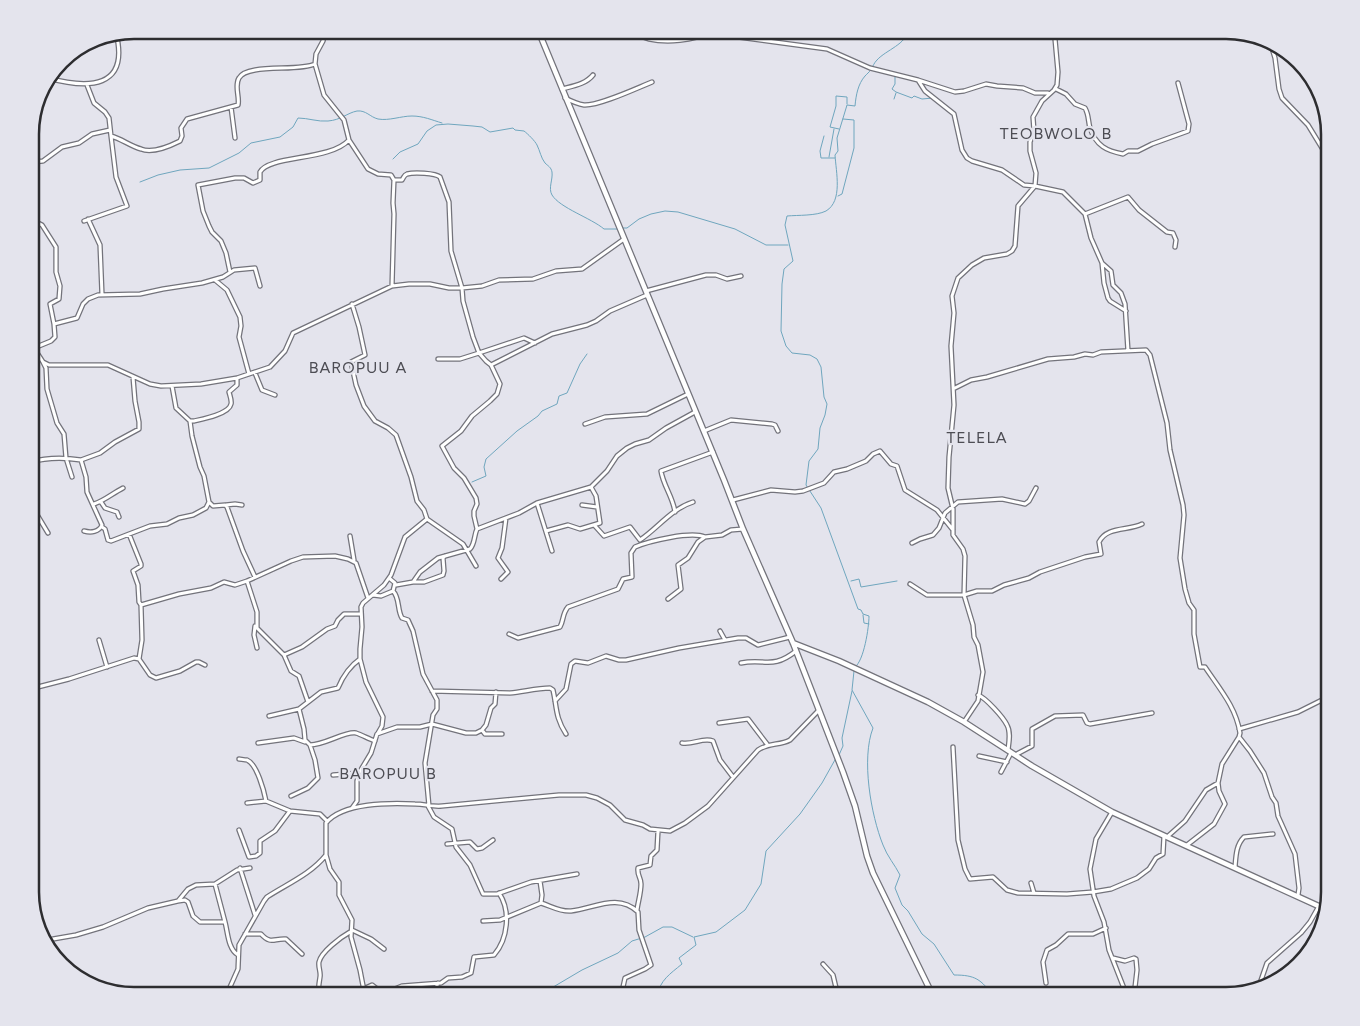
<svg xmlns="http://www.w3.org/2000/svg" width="1360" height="1026" viewBox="0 0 1360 1026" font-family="Figtree,sans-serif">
  <rect width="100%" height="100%" fill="#e4e4ed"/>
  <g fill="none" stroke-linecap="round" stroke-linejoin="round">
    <path stroke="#6fa6be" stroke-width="1" d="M909 31 919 34 920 30
      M895 75V84L892 89 896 92 912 98 914 96 922 99 933 98
      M894 99 896 93
      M839 129 830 127 836 106V96L847 97V104
      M824 136 820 151 821 158H835
      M829 157 834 129
      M393 159 400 152 418 144 427 131 436 125 448 124 473 126 482 127 490 132 513 128 515 130 524 131C528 134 535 141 537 145 540 151 541 158 545 163 548 166 551 167 552 172 553 180 548 188 552 195 560 208 591 218 604 229H619
      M140 182 158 175 180 170 209 168 239 153 251 143 280 137 293 127 298 118C308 118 318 122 328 121 341 120 347 113 357 111 366 110 370 117 378 119 389 121 401 116 412 116 423 116 432 120 442 123
      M838 196 842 194 854 148V120L843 119
      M623 228H627L639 219 651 214 665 211 678 212 735 229 766 245H788
      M472 482 486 476 484 467 486 459 517 431 538 416 542 411 557 404 559 396 567 393 580 364 587 354
      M851 581 859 579 861 587 897 581
      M863 615 864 623 869 624
      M855 667C864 661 869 627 869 616L863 614 861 610 858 609 821 508 806 485 809 461 818 449 820 428 825 415 827 404 824 397 821 367 817 359 810 355 792 353 786 346 781 331 782 284 784 269 793 261 785 225 787 216C798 215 816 216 826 211 843 201 836 172 835 155L838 151 837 138 847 105 855 106C856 95 858 84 865 76 866 75 870 71 871 70 873 66 874 63 877 60 886 50 907 44 908 30
      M854 671 852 690 873 728C861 759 871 815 883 845 887 856 895 865 900 875L895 888 902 905 908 911 922 934 934 944 954 975C975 975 981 979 993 996
      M839 755 843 746 842 738 852 691
      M553 989 554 996
      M538 996 582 970 618 953 632 941 645 937 663 927H672L693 937
      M657 996C660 980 670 974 682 964L679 958 696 945 694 937 716 932 745 910 761 884 766 851 800 814 822 783 836 758"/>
    <g stroke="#73737b" stroke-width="5.5">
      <path id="street" d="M325 30 323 41 316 54 315 64 324 95 344 120 349 140 368 169 378 174 391 175 394 180 393 203 394 214 392 286
        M707 30 716 34 827 49 870 68 918 80 925 91 954 114 962 150 967 158 972 161 1002 170 1024 185 1035 186 1063 192 1085 214 1091 238 1102 263 1104 283 1108 298 1110 301 1126 311
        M638 34C641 36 645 38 649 39 666 43 694 41 709 32
        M1271 45 1275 58 1279 89 1282 98 1308 125 1330 161
        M48 78C88 89 130 89 116 33
        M918 80 955 92 964 91 986 84 997 86 1023 88 1035 93H1048
        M87 85 94 103 105 112 109 118 111 136C122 139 130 146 141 149 152 154 170 146 180 141L182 136 181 128 187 119 238 105C240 97 234 86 239 78 247 63 298 72 315 64
        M562 89C573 86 586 84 593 75
        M1056 89 1066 94 1075 104 1085 108C1089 115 1088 121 1090 128 1096 146 1107 151 1123 154L1128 151H1138L1152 144 1188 131 1189 124 1178 83
        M565 98C571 101 578 104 584 105 599 106 637 88 652 82
        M231 107 235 138
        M30 174 34 172V162L43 161 62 147 79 143 92 134 110 130
        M394 180H402C404 177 404 175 407 174 414 172 435 173 440 177L449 202 451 251 462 288 463 301 473 337 479 353 524 338 535 343
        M1085 214 1128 197 1139 210 1167 232 1173 233 1176 240 1175 247
        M88 219 100 245 102 294
        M84 221 127 206 116 177 111 136
        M30 222 34 221 42 225 56 247V272L60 286 59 299 50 304 54 324
        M1102 263 1111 271 1113 285 1121 293 1125 304 1128 351
        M230 272 226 253 221 241 212 232 209 226 203 211 198 185 235 178H244L253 183 260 180V172C269 155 330 161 349 140
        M215 280 227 290 240 317 241 326 239 337 249 374
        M646 291 706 275H716L727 279 741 276
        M352 304 359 327 365 355 351 362 356 385 364 406 375 421 388 428 396 435 411 477 417 501 424 510 427 519 463 544 476 566
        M30 342 43 362 49 365H108L150 384 161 386 201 384 237 378 270 367 285 351 293 333 392 286 409 284H430L449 288H462L482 286 499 280 533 279 556 271 582 269 624 239
        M34 348 51 341 55 337 54 324 77 318 83 304 88 299 98 295 140 294 163 289 202 283 223 277 234 270 255 268 260 286
        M438 359H460L479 353 486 361 491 365 500 384 497 394 490 401 472 416 461 431 442 446 454 468 464 478 476 498 477 504 474 511V516L477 529
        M43 362 46 368 47 389 57 423 64 434 66 458 72 477
        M491 365 552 334 587 325 596 321 610 311 647 295
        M255 373 262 390 275 395
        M172 386 176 408 190 421H194C203 419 229 414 231 404 232 401 230 396 229 392L237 385V378
        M955 388 971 380 987 377 1048 359 1074 357 1085 354 1093 355 1101 352 1146 350 1150 355 1167 423 1170 450 1183 505 1184 515 1180 558 1185 589 1189 603 1194 610V634L1200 667H1205C1219 688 1236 707 1240 733L1239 737 1222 764 1218 783 1206 790 1185 821 1167 837
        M190 421 192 436 200 467 204 476 209 502 213 506 225 505 227 507 243 551 255 577
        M585 424 605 417 647 414 688 394
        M704 431 731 420 772 424 775 425 778 431
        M81 460 100 453 115 442 139 429V422L135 401 133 377
        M30 462C48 457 63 457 81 460L86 477 87 492 102 525C99 532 91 533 84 531
        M733 500 771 490 795 492 803 491 824 483 834 472 847 469 866 461 873 454 880 451 891 464 897 466 905 490 937 510 953 530
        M101 502 105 508 117 512 119 517
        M30 503 48 533
        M537 503 552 551
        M94 504C104 501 113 493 123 488
        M226 505 235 504 242 505
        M582 505 597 507
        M675 512C673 497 663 485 661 471L713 452
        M595 526 604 536 630 527 640 540
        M102 527 105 529 108 540 111 541 150 526 167 524 179 518 193 515 206 508 209 502
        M546 531 568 525 580 529 600 523 596 496 591 487
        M129 534 141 564V566L133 571 138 585 139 602 141 605
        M350 536 354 560
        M640 540C658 528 671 509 693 502
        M912 543 920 539 933 535 939 528 945 513 958 502 1002 499 1025 504 1029 501 1036 488
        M389 578 395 583 393 591C400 598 397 610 402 618L408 620 413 631 423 674 437 700V709L433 715 425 763 429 806
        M501 579 508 572 498 558 502 548 506 518
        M413 582H424L443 575 444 571 443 558 445 556
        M910 584 927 595H964L977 591H992L1004 585 1029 578 1040 572 1085 557 1101 554 1099 542C1107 526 1128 531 1142 524
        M396 585 413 582 420 572 438 558 470 549C475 544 474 535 477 529L519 513 537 503 591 487 607 471 617 456 627 448 635 444 649 440 666 428 695 412
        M373 595 381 596 393 591
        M668 599 681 589 678 565 688 558 698 542 705 537 722 535 731 530 743 529
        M255 626 254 635 257 648
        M720 631 725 640
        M509 634 518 638 560 627C564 620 562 614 568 607L618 589 623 579 632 577 631 553 635 547C649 541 691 531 705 537
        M99 640 107 667
        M284 655 302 647 327 629 335 626 338 620 344 614H360
        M139 659 142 640 141 605 179 594 211 588 224 582 235 585 247 581
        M360 659 366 682 383 717 382 726 378 733
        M741 663C765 658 772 670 796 651
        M30 689 69 679 134 658 139 659 150 675 156 678 180 671 196 662H199L205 665
        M432 691 510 693C523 692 536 688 550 688L553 690C557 707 555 717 566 734
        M978 695C986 698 1003 717 1007 725 1011 732 1009 742 1008 750
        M555 701 566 689 571 664 575 661 588 663 606 656 619 660H626L679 648 738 638H746L758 645 790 637
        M308 702 299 676 291 671 284 655 257 628V612L247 581 291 561 303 557 335 556 348 559 356 563 368 598
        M299 709 304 729 305 740 310 745C325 745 345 731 356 733 362 735 369 739 375 741
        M269 716 299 709 321 692 338 688C343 676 350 666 360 659V649L362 627 361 607 363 603 384 585 391 575 405 537 427 519
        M964 722 978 701 983 672 978 645 974 637 973 625 964 595 965 556 963 549 953 535V509L948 488 949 457 954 405 951 346 954 313 952 296 958 278 972 265 984 258 1007 254 1012 251 1015 246 1018 206 1035 186 1036 173 1030 151V142L1034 131 1033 117 1042 101 1054 90 1057 85 1058 72 1055 39 1057 30
        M719 723 748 719 767 744
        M1239 729 1298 712 1330 696
        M482 730 485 734H502
        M1239 737 1250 751 1264 773 1272 797 1276 803 1278 816 1295 854 1299 888 1298 895
        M258 743 294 738 305 742
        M682 743C693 745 703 737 713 741L720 760 733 777
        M953 747 958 840 965 869 970 879 993 877 1007 890 1018 893 1067 894 1093 892 1111 889 1137 878 1149 869 1156 858 1163 854 1164 836
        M1015 755 1032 746V729L1055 716 1083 715 1087 723 1090 724 1152 713
        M979 756 1007 762
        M239 759C240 759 245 760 247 760 257 764 264 791 266 801
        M1001 772 1011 753
        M333 775 359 773
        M291 796 308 788 318 778 315 760 310 745
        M247 803 266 801 290 811 320 814 327 821
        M428 806 434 817 452 829 456 847 470 865 483 894H497L531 882 577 874
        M352 808 357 801V781L359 773 371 753 377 734 397 727H420L432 724 466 733H476L482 730 486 725 491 708 495 704 496 692
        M1112 812 1096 839 1090 869 1094 896 1104 922 1109 950 1127 996
        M239 830 249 857 256 856 260 853V841L275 831 290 811
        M447 844 470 842 477 849 482 848 493 840
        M1187 845 1214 824 1225 804 1219 791 1218 783
        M326 855 330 869 339 882V895L352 920 351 937 360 970 365 996
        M1235 867C1236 856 1236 845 1244 837L1273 834
        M240 868 255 915
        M540 881 542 895 541 903
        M1031 883 1034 893
        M178 901 185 900 188 902 193 916 200 922H225C228 933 228 949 238 955
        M637 910C638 902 641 893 641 884 641 877 637 876 638 868L650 865 651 856 657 850 658 831
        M483 921 500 920 541 903C551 906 560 912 571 911 595 908 618 893 638 912L639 930 651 965 645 969 625 978 621 996
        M225 922 215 884 237 870 250 868
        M352 930 371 939 384 949
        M245 934H261C271 945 274 938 286 939L302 954
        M44 942 53 939 76 935 103 927 148 908 178 901 188 889 196 885 215 884
        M1113 958 1125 961 1134 958 1136 959 1137 970 1134 996
        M823 964 833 975 837 992 899 989 911 996
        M438 983 436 988 440 996
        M1046 983 1043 962 1047 950 1056 945 1068 934H1093L1106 928
        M363 989 372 985 381 992 385 993 402 986 441 983 448 978 462 977 471 973 474 957 494 955C508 939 511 911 499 893
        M1258 989 1267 963 1301 933 1310 922 1319 906
        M226 996 238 969 239 945 264 901 267 897C287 884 311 874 326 855V823C343 802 390 803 415 804 425 804 432 807 442 806L559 795H586L597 798 610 805 625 820 643 825 650 829 670 831 685 823 708 806 758 750C770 742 779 746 790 740L819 710
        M322 996C317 989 319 985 320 977 321 972 318 967 319 962 321 952 341 937 350 932
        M921 996 931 991"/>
    </g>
    <g stroke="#73737b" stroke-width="7">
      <path id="secondary" d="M538 30 724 480 743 529 793 643 843 772 855 806 867 856 873 873 933 996
        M793 643 839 661 928 702 964 722 1032 766 1112 812 1325 909"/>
    </g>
    <use href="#street" stroke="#fff" stroke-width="3"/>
    <use href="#secondary" stroke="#fff" stroke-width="4.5"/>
  </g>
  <g text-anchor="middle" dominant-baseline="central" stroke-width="4.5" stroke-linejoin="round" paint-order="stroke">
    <g font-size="16" letter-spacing="1" fill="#4d4d54" stroke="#e4e4ed">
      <text x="1056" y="133">TEOBWOLO B</text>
      <text x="358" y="367">BAROPUU A</text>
      <text x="977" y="437">TELELA</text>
      <text x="388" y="773">BAROPUU B</text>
    </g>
  </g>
  <path d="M0 0H1360V1026H0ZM134 39H1226A95 95 0 0 1 1321 134V892A95 95 0 0 1 1226 987H134A95 95 0 0 1 39 892V134A95 95 0 0 1 134 39Z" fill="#e4e4ed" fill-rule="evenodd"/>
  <path fill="none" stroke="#2d2d30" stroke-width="2.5" d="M134 39H1226A95 95 0 0 1 1321 134V892A95 95 0 0 1 1226 987H134A95 95 0 0 1 39 892V134A95 95 0 0 1 134 39Z"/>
</svg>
